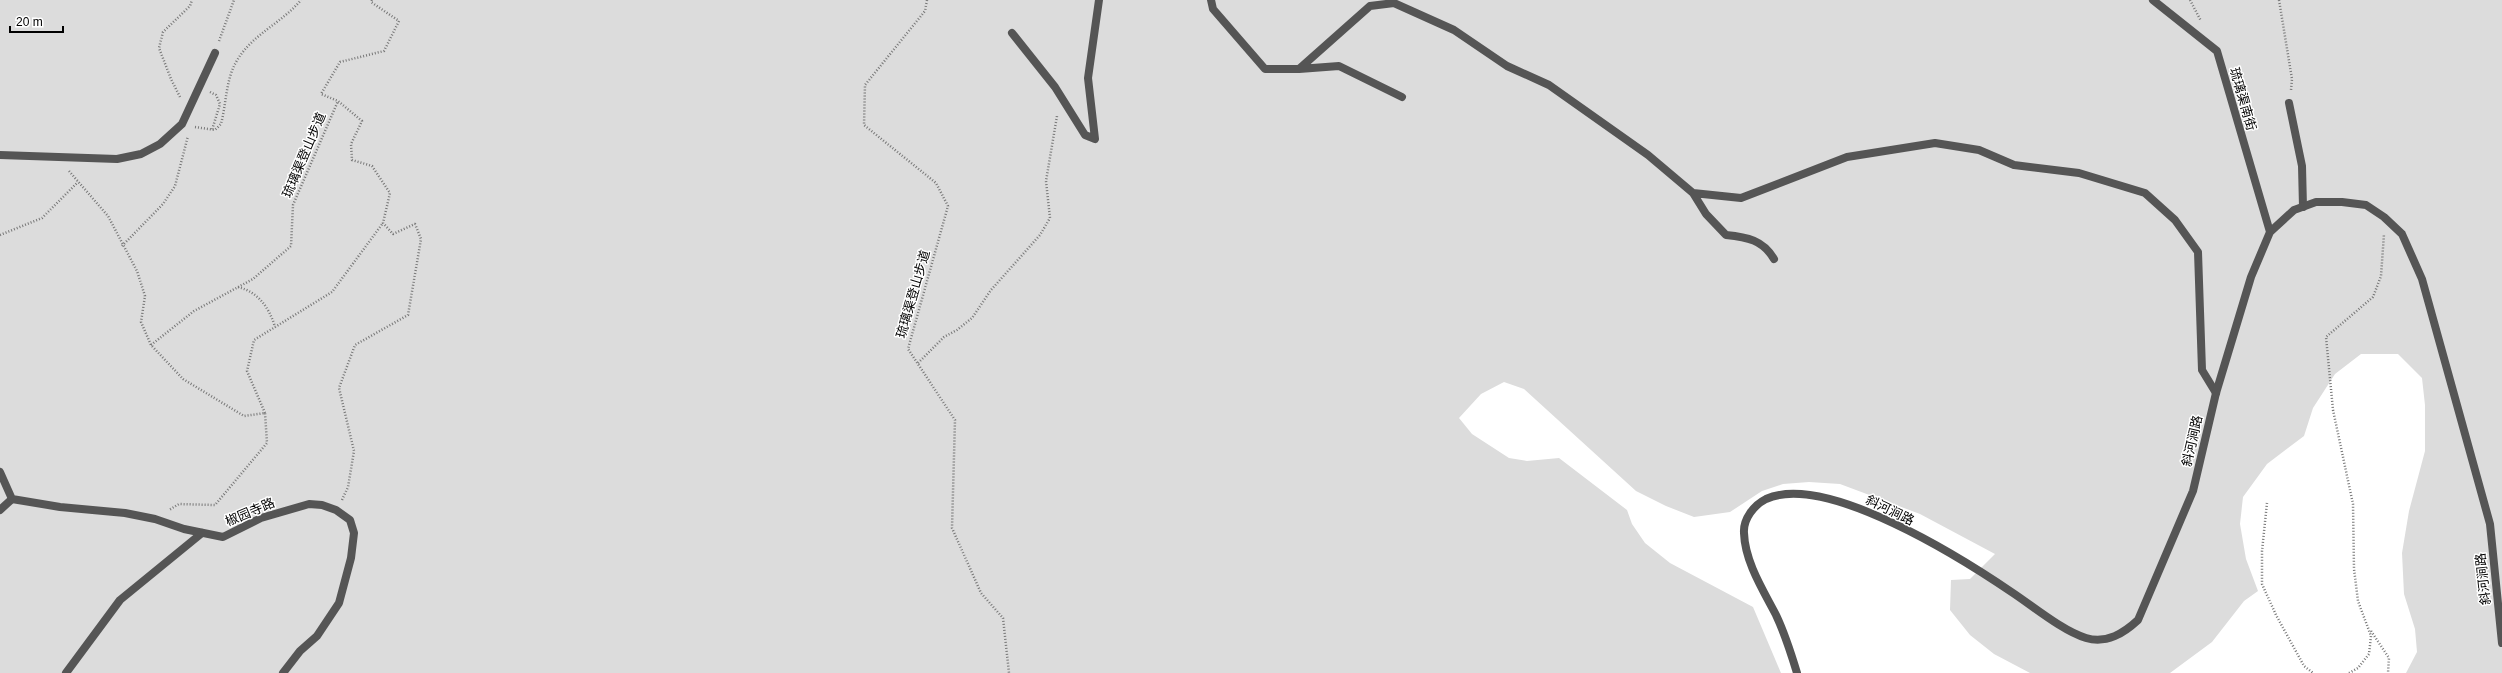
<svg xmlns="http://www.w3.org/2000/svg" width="2502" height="673" viewBox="0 0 2502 673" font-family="Helvetica,'Noto Sans SC',sans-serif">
  <rect width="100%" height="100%" fill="#fff"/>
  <path fill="#dcdcdc" d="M0 0H2502V673H2406L2417 652 2415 629 2404 594 2402 553 2409 511 2425 451V405L2422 378 2398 354H2361L2335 374 2313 408 2304 436 2267 464 2243 497 2240 524 2246 559 2258 591 2244 601 2212 642 2170 673H2030L1994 654 1970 635 1950 610 1951 580 1970 579 1995 554 1920 514 1840 484 1809 482 1783 484 1762 491 1730 512 1694 517 1666 506 1636 491 1524 389 1504 382 1481 394 1459 418 1472 434 1509 458 1527 461 1559 458 1627 510 1632 524 1645 543 1670 563 1753 607 1781 673H0Z"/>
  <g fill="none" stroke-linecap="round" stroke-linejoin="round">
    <path stroke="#777" stroke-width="2.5" stroke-dasharray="1 2" stroke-linecap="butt" d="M927 0 925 11 865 85 864 125 936 183 948 206 908 349 955 420 952 528 981 593 1003 618 1009 673
      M2190 0 2201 21
      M2279 0 2292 79 2291 90
      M219 41 234 0
      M210 92 216 95 220 104 212 130
      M180 97 171 79 159 48 163 32 190 6 192 0
      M195 127 215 130 221 124C226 105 226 81 235 64 250 35 281 24 301 0
      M69 171 108 216 137 271 145 296 141 322 151 345 183 379 244 416 265 413 267 443 215 505 179 504 169 510
      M0 235 42 218 78 182
      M122 246 163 204 175 186 188 136
      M238 287C258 292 269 307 275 327
      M151 345 194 311 253 279 291 246 293 205 338 101
      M918 363 944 337 957 330 972 318 991 290 1040 235 1050 218 1046 181 1057 116
      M265 413 247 371 254 340 332 292 383 223
      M342 500 348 487 354 451 339 388 355 345 408 315 421 239 415 224 393 234 383 223 390 193 372 166 352 160 351 144 362 121 338 101 321 94 340 62 384 51 399 21 371 2 372 0
      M2267 503 2262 551V584L2276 615 2304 666 2313 673
      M2371 631 2389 658 2388 673
      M2349 673 2358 668 2369 654 2371 636 2358 601 2354 569 2353 504 2333 410 2326 337 2373 297 2381 276 2384 234"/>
    <path stroke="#555" stroke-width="8" d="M1211 0 1213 9 1265 69H1299L1370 6 1394 3 1454 30 1507 66 1549 85 1648 155 1693 193 1741 198 1847 157 1935 143 1979 150 2014 165 2079 173 2145 193 2175 220 2198 252 2202 370 2216 393
      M1012 33 1055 87 1085 135 1095 139 1088 78 1099 0
      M1299 69 1339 66 1402 97
      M1693 193 1706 214 1726 235C1747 237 1763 240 1774 259
      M0 510 12 499"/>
    <path stroke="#555" stroke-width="8" d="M2289 103 2302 166 2303 207
      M0 155 117 159 141 154 160 144 182 124 215 53
      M66 673 120 600 202 533"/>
    <path stroke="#555" stroke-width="8" d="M2153 0 2217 51 2270 232
      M0 472 12 499 60 507 125 513 155 519 184 529 223 537 261 518 309 504 322 505 336 510 350 520 354 533 351 558 339 603 317 636 300 651 283 673
      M1797 673C1791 653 1785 634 1776 615 1763 590 1745 562 1744 533 1743 519 1754 505 1766 499 1826 472 1963 559 2013 593 2034 607 2063 631 2086 638 2107 644 2124 633 2138 620L2193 491 2216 393 2251 277 2270 232 2294 210 2316 202H2342L2366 205 2384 217 2402 234 2422 279 2490 524 2502 643"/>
  </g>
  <g text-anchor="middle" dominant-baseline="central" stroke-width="3" stroke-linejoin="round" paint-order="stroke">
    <g font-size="13" fill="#000" stroke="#fff">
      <text transform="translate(2243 99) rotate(74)">琉璃渠南街</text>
      <text transform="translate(304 155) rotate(-67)">琉璃渠登山步道</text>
      <text transform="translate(913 294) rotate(-74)">琉璃渠登山步道</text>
      <text transform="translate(2192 441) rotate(-77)">斜河涧路</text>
      <text transform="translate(1890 510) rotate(26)">斜河涧路</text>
      <text transform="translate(250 512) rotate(-23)">椒园寺路</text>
      <text transform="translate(2483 579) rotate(-96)">斜河涧路</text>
    </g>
  </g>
  <path d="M10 26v6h53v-6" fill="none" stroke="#000000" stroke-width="2"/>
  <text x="16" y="26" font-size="12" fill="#000000" stroke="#ffffff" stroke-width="3" paint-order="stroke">20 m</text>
</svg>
